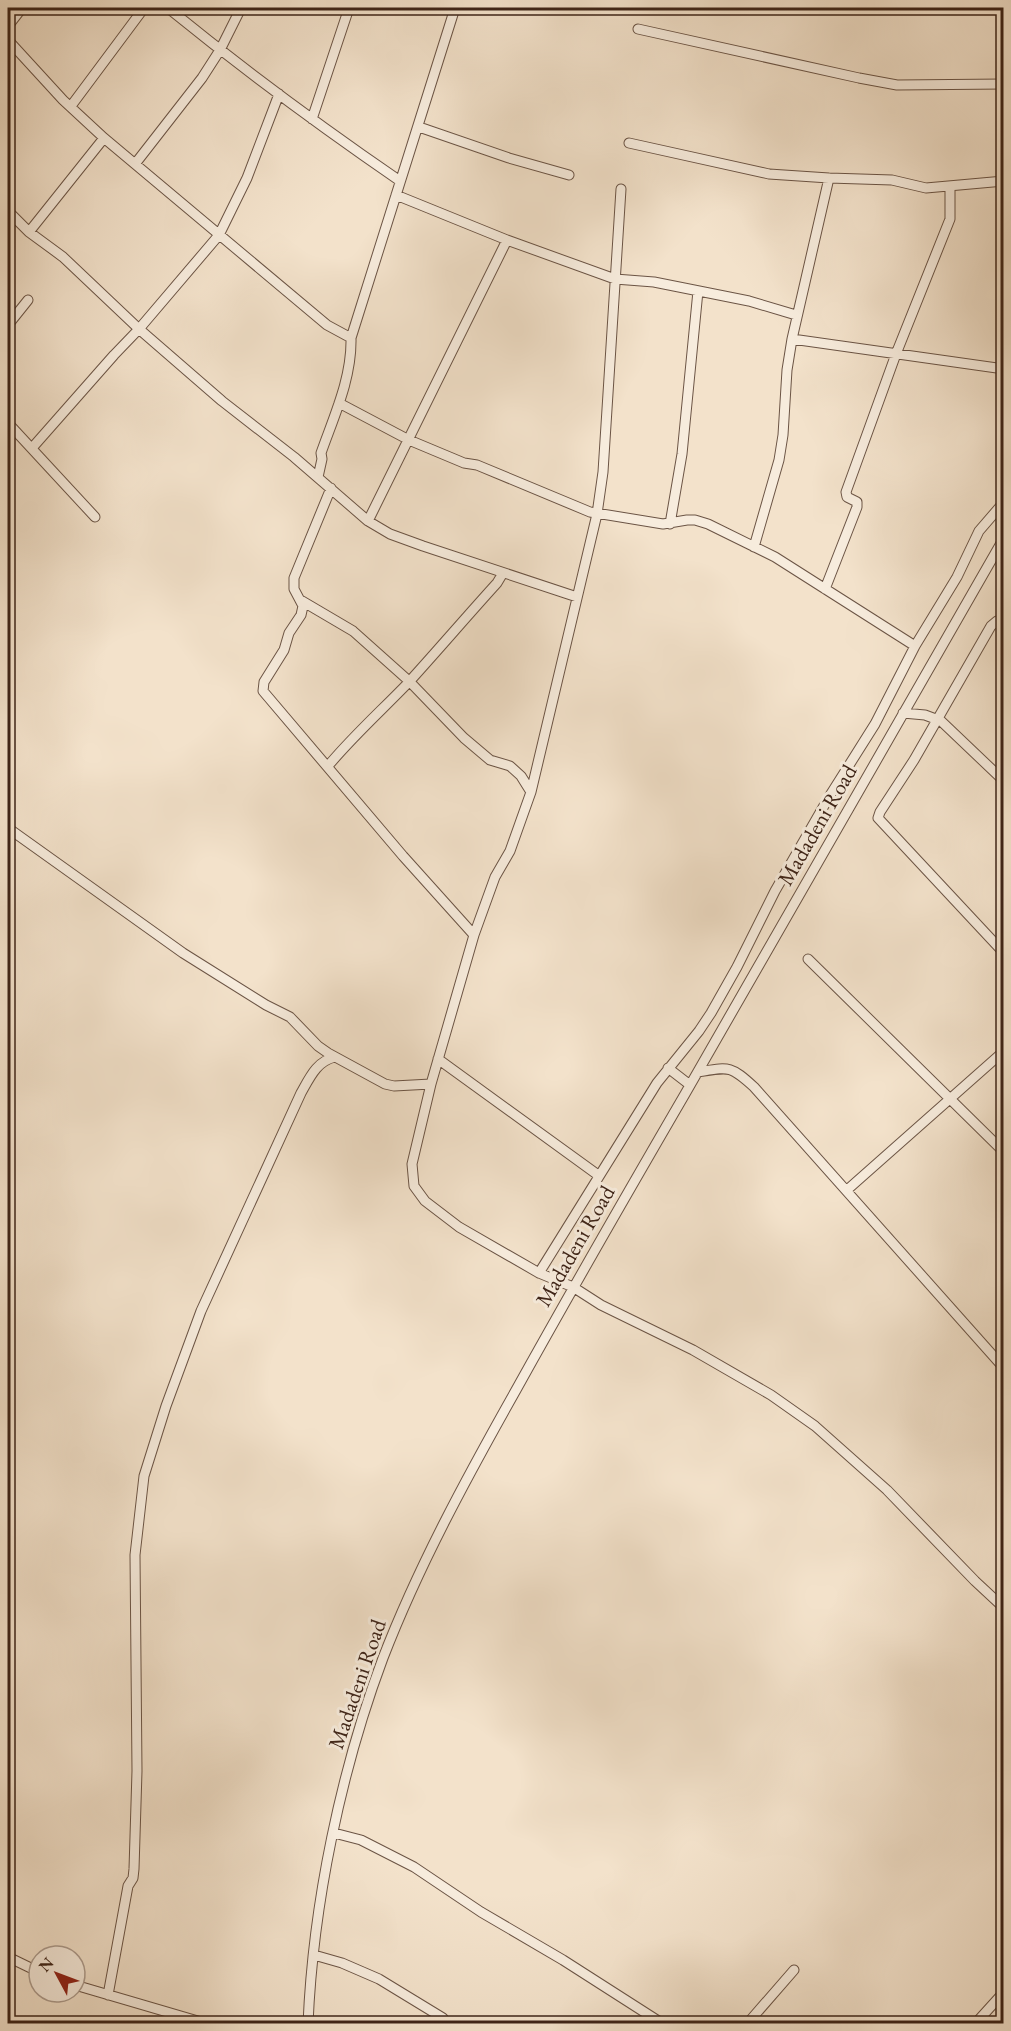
<svg xmlns="http://www.w3.org/2000/svg" width="1011" height="2031" viewBox="0 0 1011 2031" font-family="'EB Garamond',serif">
  <rect width="100%" height="100%" fill="#f3e2cb"/>
  <filter id="stains"><feTurbulence type="fractalNoise" baseFrequency=".00333" numOctaves="4"/><feColorMatrix values="0 0 0 0 .2 0 0 0 0 .09 0 0 0 0 .02 0 0 0 .5 -.17"/></filter>
  <radialGradient id="worn" r=".72"><stop offset=".6" stop-color="#630" stop-opacity="0"/><stop offset="1" stop-color="#630" stop-opacity=".3"/></radialGradient>
  <g fill="none" stroke-linecap="round" stroke-linejoin="round">
    <g stroke="#6b5445" stroke-width="11">
      <path id="minor" d="M168 8C243 69 320 126 400 181
        M8 26 22 8
        M638 29 859 78 897 85 1004 84
        M8 40 63 100 104 138 327 325 351 338
        M71 106 144 8
        M312 119 349 8
        M419 127 509 158 569 175
        M629 143 769 174 829 178 892 180 926 188 1004 181
        M135 164 202 78 220 50 241 8
        M621 189 603 472 597 514 531 792 510 851 495 877 474 935 431 1084 412 1164 414 1186 425 1201 459 1227 539 1273 573 1287 601 1305 693 1350 771 1395 815 1426 887 1490 975 1581 1004 1608
        M396 195 507 240 615 279 654 282 749 301 796 315
        M8 211 29 232 63 257 139 329 222 401 294 457 368 521 390 534 423 546 577 597
        M29 232 104 138
        M8 325 28 300
        M792 339 1004 369
        M339 403 409 440 464 463 477 465 590 512 663 524 687 520H695L708 524 775 557 915 646
        M8 423 95 517
        M32 448 114 355 139 329 219 235 247 178 279 94
        M318 477 322 459 321 453C334 416 352 378 351 338L455 8
        M331 488 294 578V589L303 606 301 615 289 633 284 650 264 682 263 691 403 856 474 935
        M368 521 507 240
        M670 524 682 454 698 291
        M754 547 779 460 783 435 787 370 792 339 829 178
        M825 589 857 507V502L847 497 846 492 896 354 950 219V186
        M302 601 353 631 409 681 464 738 490 760 510 766 521 776 531 792
        M1004 621H997L991 626 914 760 880 812 878 818 1004 953
        M903 713 925 715 941 721 1004 781
        M328 766C353 736 381 711 408 683 438 650 467 616 497 583L503 573
        M8 828 183 953 266 1005 290 1017 318 1046 328 1053 385 1084 394 1086 431 1084
        M808 959 1004 1152
        M438 1059 598 1175
        M668 1068 690 1085
        M698 1072C729 1067 730 1065 754 1087L1004 1368
        M847 1190 1004 1051
        M539 1273 657 1083 699 1031 711 1013 737 967 775 891 829 797 875 724 915 646 957 577 979 531 1004 502
        M334 1833 361 1840 414 1867 481 1912 563 1960 663 2024
        M314 1955 342 1963 379 1979 443 2018 439 2024
        M8 1957 39 1972
        M75 1985 208 2024
        M108 1995 128 1886 133 1878 134 1869 137 1771 135 1555 144 1476 166 1406 201 1311 301 1093C310 1077 317 1061 335 1057
        M308 2024C313 1904 341 1770 383 1658 419 1565 467 1477 516 1390 571 1291 628 1192 685 1094 793 909 897 723 1004 538
        M747 2024 794 1970
        M975 2024 1004 1992"/>
    </g>
    <use href="#minor" stroke="#f7ecdd" stroke-width="9"/>
  </g>
  <g text-anchor="middle" dominant-baseline="central" stroke-width="6" stroke-linejoin="round" paint-order="stroke">
    <g font-size="22" fill="#3e2418" stroke="#f7ecdd">
      <text transform="translate(817 825) rotate(-60)">Madadeni Road</text>
      <text transform="translate(575 1246) rotate(-60)">Madadeni Road</text>
      <text transform="translate(357 1684) rotate(-71)">Madadeni Road</text>
    </g>
  </g>
  <rect width="1011" height="2031" fill="none" stroke="#f3e2cb" stroke-width="30"/>
  <rect x="9" y="9" width="993" height="2013" fill="none" stroke="#3e2418" stroke-width="3"/>
  <rect x="15" y="15" width="981" height="2001" fill="none" stroke="#3e2418" stroke-width="1.5"/>
  <g transform="translate(57 1974) rotate(311)"><circle r="28" fill="#f7ecdd" stroke="#ad9c8e" stroke-width="1.5"/>
  <path d="M0-4.5L10 22L0 15L-10 22Z" fill="#8f2418"/>
  <text y="-9" font-size="16" font-weight="bold" text-anchor="middle" fill="#3e2418">N</text>
  </g>
  <rect width="100%" height="100%" filter="url(#stains)"/>
  <rect width="100%" height="100%" fill="url(#worn)"/>
</svg>
